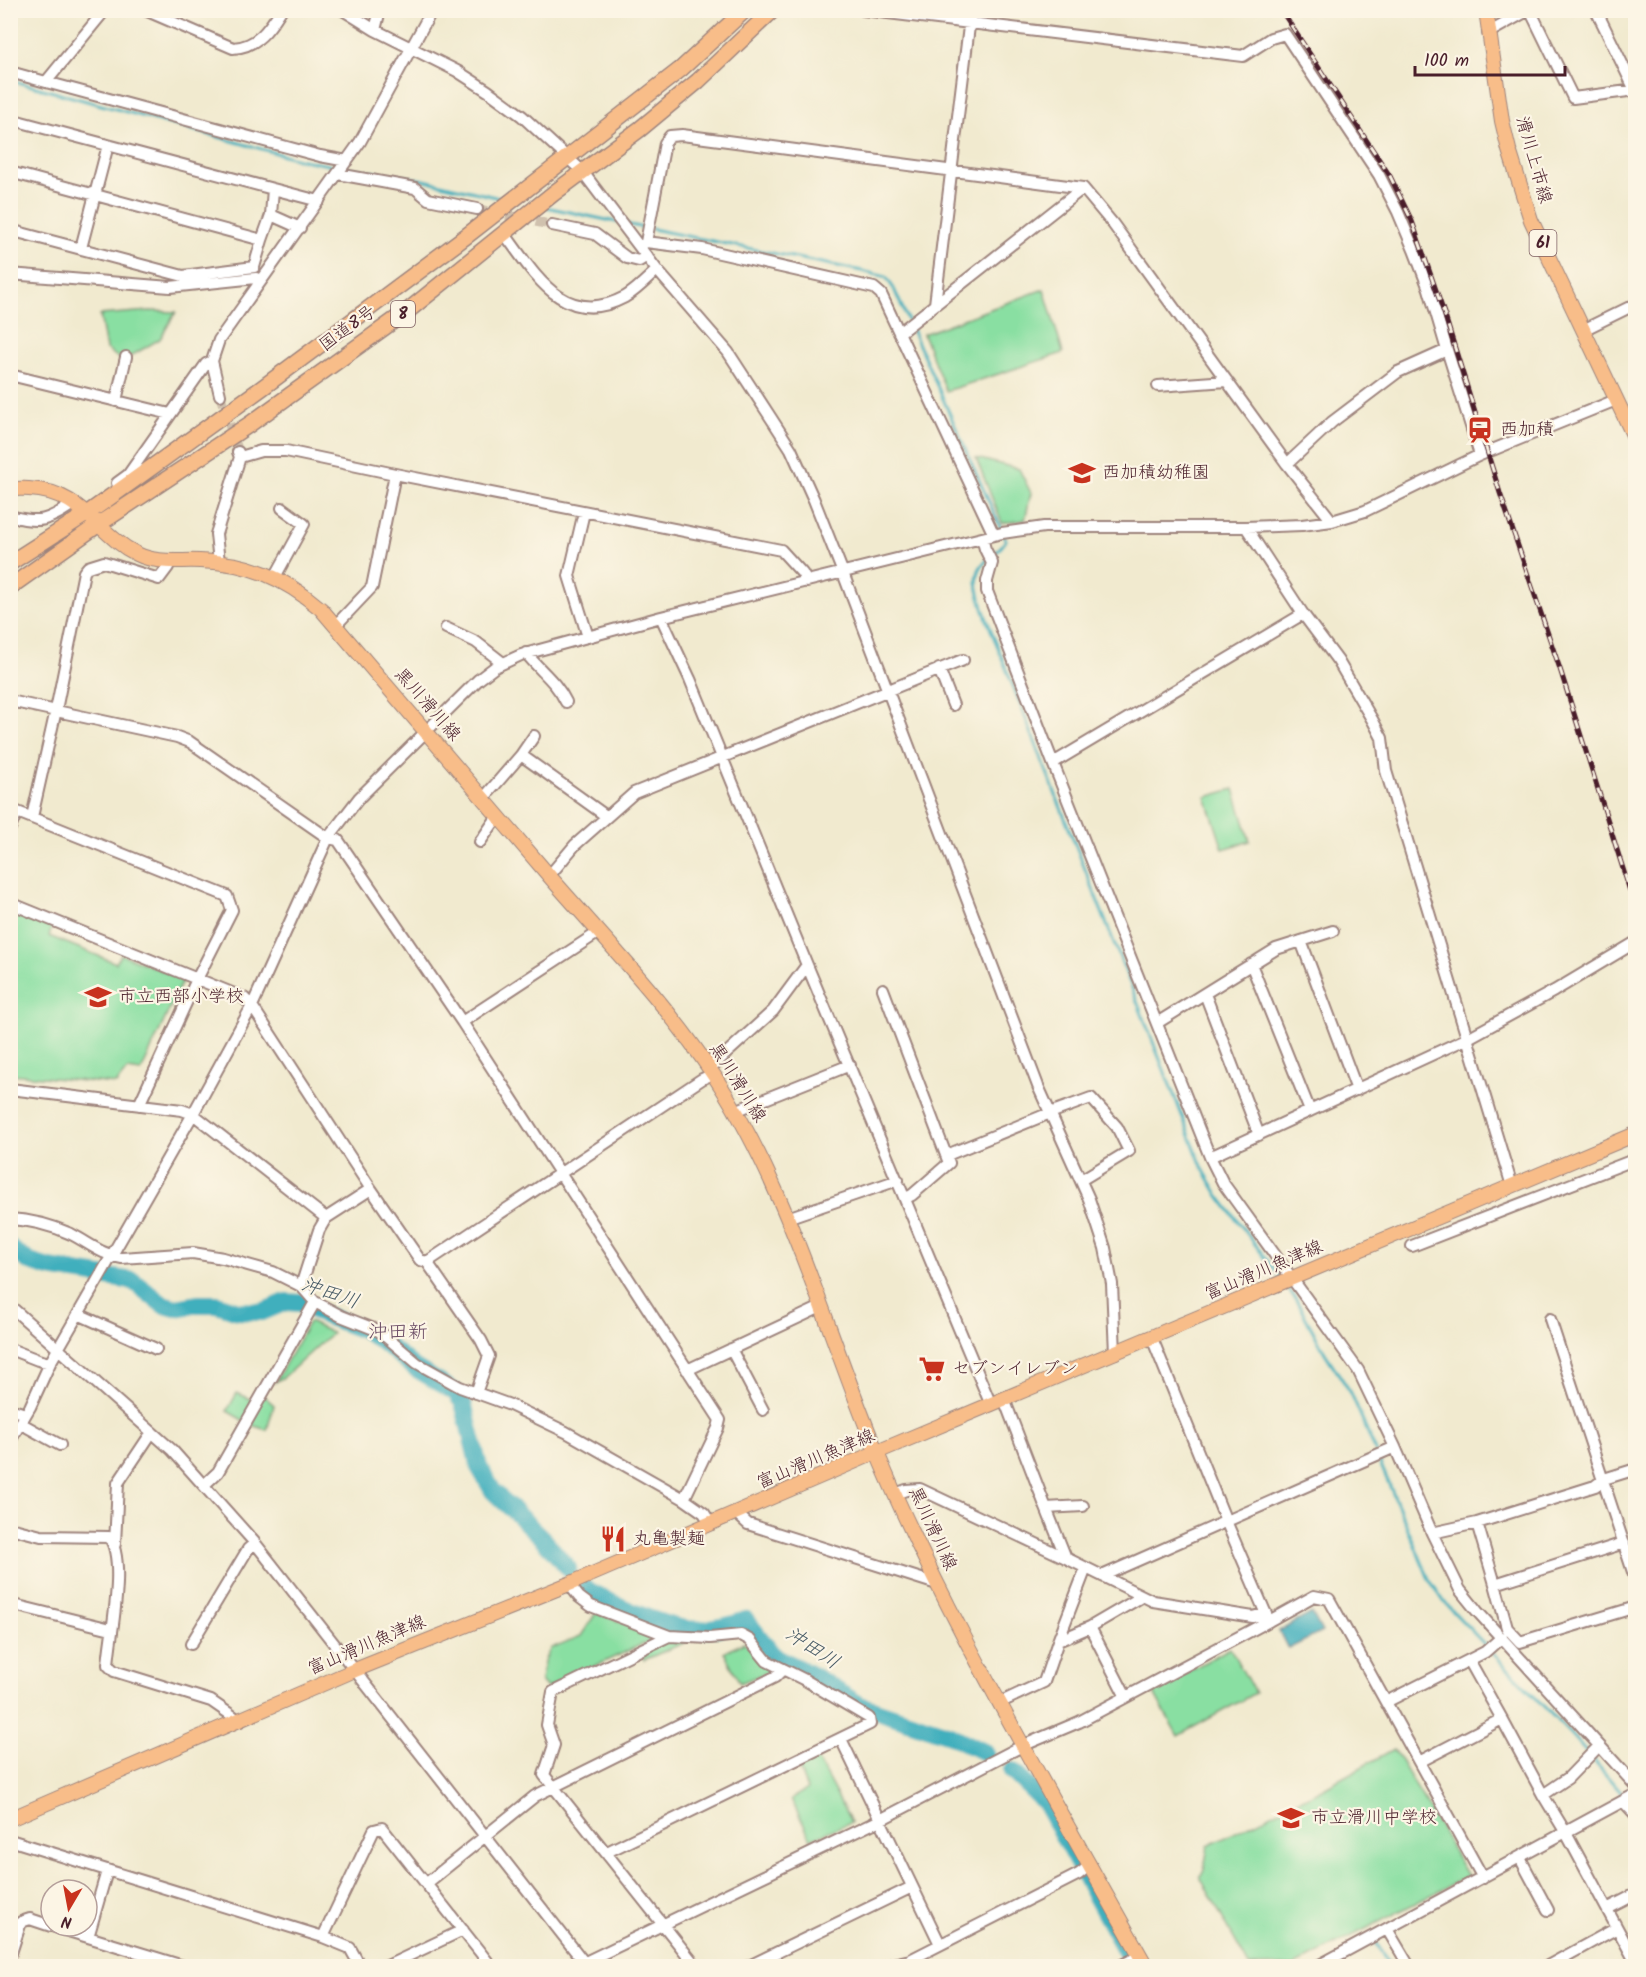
<svg xmlns="http://www.w3.org/2000/svg" width="1646" height="1977" viewBox="0 0 1646 1977" font-family="Kalam,'Klee One',sans-serif">
  <rect width="100%" height="100%" fill="#fcf5e5"/>
  <filter id="ink" filterUnits="userSpaceOnUse"><feTurbulence type="fractalNoise" baseFrequency=".0167" numOctaves="2"/><feDisplacementMap in="SourceGraphic" scale="12" xChannelSelector="R" yChannelSelector="G"/><feConvolveMatrix kernelMatrix="1 2 1 2 8 2 1 2 1" color-interpolation-filters="sRGB"/></filter>
  <filter id="wash" filterUnits="userSpaceOnUse"><feTurbulence type="fractalNoise" baseFrequency=".008" numOctaves="4" result="noise"/><feDisplacementMap in="SourceGraphic" scale="24" xChannelSelector="R" yChannelSelector="G"/><feGaussianBlur stdDeviation="1.35" result="paint"/><feColorMatrix in="noise" values="0 0 0 0 0 0 0 0 0 0 0 0 0 0 0 0 0 1.4 0 .05"/><feComposite in="paint" operator="in"/></filter>
  <g filter="url(#wash)">
    <rect width="100%" height="100%" fill="#f1eacf"/>
    <path fill="#89dfa2" stroke="#6a7f66" stroke-width="1.5" d="M1044 289 1063 353 946 391 923 334Z
      M150 311 176 312 160 339 131 356 120 359 106 349 100 315Z
      M976 458 1019 469 1031 493 1025 520 1002 523Z
      M1234 789 1250 841 1223 849 1206 797Z
      M10 910 52 927 49 936 116 963 121 954 183 979 141 1072 127 1070 116 1084 11 1074Z
      M309 1322 332 1333 284 1377 275 1382Z
      M237 1393 252 1400 265 1397 274 1405 267 1430 251 1425 227 1411Z
      M596 1613 655 1634 654 1639 547 1688 541 1681 544 1661 551 1648 581 1636Z
      M669 1639 688 1641 644 1660 639 1653Z
      M744 1643 771 1671 740 1683 724 1652Z
      M1230 1648 1255 1693 1178 1736 1153 1691Z
      M1394 1749 1468 1876 1294 1966H1249L1200 1877 1204 1869 1208 1846 1322 1789Z
      M815 1755 851 1822 811 1839 791 1799 807 1789 797 1764Z"/>
    <path fill="#41afbd" stroke="#466774" stroke-width="1.5" d="M1312 1613 1322 1632 1288 1649 1279 1631Z"/>
    <g fill="none" stroke-linecap="round" stroke-linejoin="round">
      <path stroke="#41afbd" stroke-width="3" d="M10 80 298 159 339 167
        M346 168 424 180 504 199
        M546 207 616 222
        M625 224 645 228
        M652 229 862 271 886 277 894 289 1006 540C1001 549 994 553 986 561 968 576 982 602 987 620L1203 1169 1219 1196 1281 1279
        M1285 1285 1295 1298 1325 1353 1351 1393 1376 1452
        M1378 1458 1429 1579 1445 1603 1572 1736 1626 1798
        M1376 1942 1389 1966"/>
      <path stroke="#41afbd" stroke-width="18" d="M10 1248 30 1262 49 1268 133 1281 162 1304 176 1308 198 1304H217L238 1311 262 1312 286 1302 301 1303 322 1314 363 1330 380 1340 415 1368 455 1392 463 1403 479 1467 493 1491 544 1540 568 1568
        M586 1589C612 1604 657 1624 686 1629 707 1632 727 1627 746 1620L773 1655 819 1679 860 1705 950 1735 986 1753
        M1012 1771 1045 1803 1134 1966"/>
    </g>
  </g>
  <g filter="url(#ink)">
    <g fill="none" stroke-linecap="round" stroke-linejoin="round">
      <path stroke="#d0c1ae" stroke-width="10" stroke-dasharray="10 5" stroke-linecap="butt" d="M477 209 552 225
        M220 395 238 451"/>
      <g stroke="#9e847d" stroke-width="14">
        <path id="minor" d="M145 10 233 48C257 47 269 29 281 10
          M343 10 375 30 457 71 488 91 522 116 582 171 657 270 728 352 771 418 791 449 814 500 843 573 1038 1086 1089 1199 1105 1248 1112 1284 1115 1353
          M863 10 1243 56 1271 38 1285 34 1379 175 1398 212 1414 250 1429 289 1447 350
          M1530 10 1573 98 1636 90
          M1596 10 1635 90
          M375 30 380 10
          M1488 33 1529 10
          M10 72 46 82 105 10
          M46 82 320 156 347 161
          M10 119 273 189 271 215
          M10 172 262 240 271 215 300 228
          M338 174 415 188 428 199 477 209
          M273 189 319 201
          M552 225 595 234 627 258 639 261 647 256
          M10 230 183 276 254 267 262 240
          M504 233C535 275 565 329 625 297 637 290 647 279 657 270
          M646 242 665 143 670 136 682 135 1083 188 1113 224 1287 464 1332 521
          M642 245 646 242 702 249 874 288 881 294 994 535
          M81 248 108 145
          M10 274 170 287 256 278
          M935 304 971 10
          M1583 330 1636 304
          M899 333 1083 188
          M10 375 170 414
          M1158 386 1227 381
          M220 395 212 361 219 340 360 142 432 10
          M116 401 126 357
          M240 457 261 451H286L395 474 781 550 802 573 807 582
          M1287 464 1332 422 1398 372 1447 350 1480 455
          M117 483 128 475 206 364 212 361
          M584 512 569 576 588 637
          M10 516C41 524 47 521 73 504
          M1246 527 1303 614 1338 661 1373 721 1382 738 1386 771 1512 1186
          M982 538 985 549 992 563 987 581V591L1053 763 1210 1157 1223 1183 1358 1370 1395 1447 1432 1533 1460 1590 1477 1611 1636 1786
          M219 562 216 534 240 457 238 452
          M275 577 304 524 282 508
          M661 617 690 679 807 965 991 1405
          M335 626 372 587 395 474
          M446 628 476 642 503 663
          M526 653C540 671 556 681 566 702
          M939 669 953 705
          M10 701 177 737 190 742 328 838 338 840 462 1022
          M521 755 534 736
          M1053 763 1303 614
          M483 799 521 755 606 816
          M10 809 227 896 232 910 198 977 139 1105
          M32 817 56 710 84 572 88 567 104 562 159 579 168 567 170 562
          M10 828 17 812
          M480 842 498 816
          M549 876 575 845 634 793 963 660
          M10 903 244 998 252 1006 371 1189
          M599 932 462 1022 720 1420 718 1428 684 1499
          M1301 941 1357 1090
          M1251 964 1310 1111
          M883 989 949 1163 912 1195 906 1198
          M1205 994 1259 1135
          M1157 1023 1276 949 1333 931
          M709 1069 773 1011 807 965
          M10 1089 182 1110 193 1114 326 1218
          M735 1111 850 1065
          M947 1155 1050 1113 1091 1098 1117 1127 1129 1151 1081 1180
          M1210 1157 1468 1038 1554 991 1636 942
          M787 1218 898 1180
          M10 1219C30 1220 53 1226 71 1234 89 1243 102 1255 122 1258L193 1253 223 1258 273 1272 301 1286 315 1302 341 1316 379 1331 417 1363 460 1387 510 1405 566 1432 684 1499 704 1513 711 1524
          M1412 1246 1636 1159
          M427 1262 702 1079 713 1074
          M301 1286 319 1230 326 1218 371 1189 420 1260 427 1262 481 1340 489 1356 476 1393
          M10 1306 172 1450 255 1543 587 1966
          M78 1314 156 1349
          M1550 1319 1636 1581
          M1152 1338 1226 1521 1269 1621 1314 1596 1329 1599 1483 1878
          M10 1349 38 1360 50 1363
          M731 1349 763 1410
          M687 1370 821 1307
          M1004 1399 1046 1508
          M10 1409 25 1414
          M20 1423 60 1445
          M10 1441 30 1407 50 1363 193 1114 252 1006 328 838 359 798 478 680 495 667 521 655 661 617 1002 533 1044 527H1246L1302 525 1332 521 1365 511 1480 455 1616 400
          M204 1485 218 1472 315 1302
          M895 1494 906 1490 920 1489 1066 1558
          M1083 1506 1046 1508 1066 1558 1153 1601 1253 1617 1266 1613
          M737 1514 748 1524 937 1584
          M1477 1523 1495 1584
          M10 1528 41 1536 109 1537C127 1560 110 1635 108 1665L114 1671 211 1701 240 1721
          M1432 1533 1477 1523 1595 1486 1604 1479 1636 1469
          M1624 1543 1495 1584 1507 1628 1520 1642 1636 1607
          M115 1544 118 1483 152 1432
          M1102 1576 1395 1447
          M569 1584 579 1597 591 1606 669 1636 710 1638 741 1635 750 1640 767 1661 805 1680 869 1718 870 1724 607 1852
          M10 1604 111 1629
          M1090 1627 1143 1596
          M669 1636 553 1692 547 1725 554 1745 544 1775 696 1966
          M1058 1641 1086 1568
          M191 1644 248 1549 255 1543
          M1386 1702 1485 1652 1502 1637
          M999 1703 1044 1682 1058 1641 1090 1627 1126 1697
          M1502 1719 1543 1795 1568 1778 1599 1746
          M841 1739 940 1944
          M1419 1762 1502 1719 1469 1660
          M1543 1795 1566 1833 1636 1963
          M1623 1801 1636 1815
          M10 1840 323 1937 350 1948 360 1966
          M1520 1858 1548 1910
          M427 1883 535 1796 775 1677 783 1669
          M1607 1909 1636 1894
          M52 1926 183 1966
          M1387 1929 1409 1966
          M88 1937 107 1871
          M323 1937 374 1830 382 1828 491 1966
          M10 1956 21 1922 30 1919 51 1926
          M387 1966 463 1930
          M577 1966 880 1820 1022 1746 1079 1722 1269 1621
          M749 1966 912 1887
          M885 1966 910 1960 1079 1874 1090 1865
          M1120 1966 1140 1956
          M1318 1966 1636 1794
          M1548 1966 1617 1928"/>
      </g>
      <g stroke="#9e847d" stroke-width="16">
        <path id="major" d="M1486 10 1502 121 1509 150 1531 220 1636 441
          M10 490C17 488 22 489 29 489 83 491 96 534 137 554 157 564 178 560 200 561 250 563 283 577 321 609 398 699 474 789 551 878 608 943 668 1005 715 1077 790 1192 825 1328 877 1453 936 1594 1013 1728 1087 1861 1107 1896 1126 1931 1146 1966
          M10 1819 355 1670 569 1584 877 1452 1636 1134"/>
      </g>
      <g stroke="#9e847d" stroke-width="18">
        <path id="highway" d="M10 563 88 513 262 388 469 234 681 69 745 10
          M10 587 99 524 250 424 410 309 554 193 640 129 698 81 773 10"/>
      </g>
      <use href="#minor" stroke="#fff" stroke-width="10"/>
      <use href="#major" stroke="#f8bd89" stroke-width="14"/>
      <use href="#highway" stroke="#f8bd89" stroke-width="15"/>
      <g stroke="#4a1f2b" stroke-width="5">
        <path id="rail" d="M1281 10 1390 176 1412 221 1445 316 1500 493 1560 669 1636 910"/>
      </g>
      <use href="#rail" stroke="#fcf5e5" stroke-width="3" stroke-dasharray="9" stroke-linecap="butt"/>
    </g>
  </g>
  <defs>
    <g id="station-bare" transform="scale(2.07)"><path d="M-3-6H3Q5-6 5-4V2Q5 4 3 4L4.5 6H3L1.5 4h-3L-3 6H-4.5L-3 4Q-5 4-5 2V-4Q-5-6-3-6ZM-3.5-4v3h7v-3ZM-3.5 1v1.5H-2V1ZM2 1v1.5H3.5V1Z" fill="#c8321e" stroke="#fcf5e5" stroke-width="2.5" paint-order="stroke"/></g>
    <g id="school-bare" transform="scale(2.07)"><path d="M0-5L7-2L0 1L-7-2ZM-4 1L0 2.5L4 1V4Q0 6-4 4Z" fill="#c8321e" stroke="#fcf5e5" stroke-width="2.5" paint-order="stroke"/></g>
    <g id="supermarket-bare" transform="scale(2.07)"><path d="M-6-5.5h2.5l.6 2H6L4.5 2H-2.5L-4.4-4H-6ZM-1.5 3.2a1.3 1.3 0 1 0 .1 0ZM3 3.2a1.3 1.3 0 1 0 .1 0Z" fill="#c8321e" stroke="#fcf5e5" stroke-width="2.5" paint-order="stroke"/></g>
    <g id="restaurant-bare" transform="scale(2.07)"><path d="M-5-6h1v4h1v-4h1v4h1v-4h1v5L-1.5 .5V6h-2V.5L-5-1ZM5-6V6H3V1.5H1.5Q1.5-4 5-6Z" fill="#c8321e" stroke="#fcf5e5" stroke-width="2.5" paint-order="stroke"/></g>
  </defs>
  <g fill-rule="evenodd">
    <use href="#station-bare" x="1480" y="430"/>
    <use href="#school-bare" x="1082" y="473"/>
    <use href="#school-bare" x="98" y="997"/>
    <use href="#supermarket-bare" x="932" y="1369"/>
    <use href="#restaurant-bare" x="613" y="1539"/>
    <use href="#school-bare" x="1291" y="1818"/>
  </g>
  <g text-anchor="middle" dominant-baseline="central" stroke-width="4.5" stroke-linejoin="round" paint-order="stroke">
    <g fill="#fcf5e5" stroke="#7f5f63" stroke-width="1.5">
      <rect x="1529.5" y="230" width="27" height="26" rx="4.5"/>
      <rect x="391" y="301" width="24" height="26" rx="4.5"/>
    </g>
    <g font-size="16" font-weight="bold" fill="#4a1f2b">
      <text x="1543" y="243">61</text>
      <text x="403" y="314">8</text>
    </g>
    <g font-size="18" fill="#4a1f2b" stroke="#fcf5e5">
      <text transform="translate(1533 160) rotate(74)">滑川上市線</text>
      <text transform="translate(348 329) rotate(-36)">国道8号</text>
      <text transform="translate(427 705) rotate(49)">黒川滑川線</text>
      <text transform="translate(737 1083) rotate(58)">黒川滑川線</text>
      <text transform="translate(1264 1271) rotate(-23)">富山滑川魚津線</text>
      <text transform="translate(816 1460) rotate(-23)">富山滑川魚津線</text>
      <text transform="translate(932 1529) rotate(65)">黒川滑川線</text>
      <text transform="translate(367 1646) rotate(-23)">富山滑川魚津線</text>
    </g>
    <g font-size="18" fill="#4a1f2b" stroke="#fcf5e5" text-anchor="start">
      <text x="1500" y="430">西加積</text>
      <text x="1102" y="473">西加積幼稚園</text>
      <text x="118" y="997">市立西部小学校</text>
      <text x="952" y="1369">セブンイレブン</text>
      <text x="633" y="1539">丸亀製麺</text>
      <text x="1311" y="1818">市立滑川中学校</text>
    </g>
    <g font-size="20" font-style="italic" fill="#465965" stroke="#fcf5e5">
      <text transform="translate(330 1294) rotate(19)">沖田川</text>
      <text transform="translate(812 1649) rotate(33)">沖田川</text>
    </g>
    <g font-size="20" fill="#6b4c65" stroke="#fcf5e5">
      <text x="398" y="1333">沖田新</text>
    </g>
  </g>
  <rect width="1646" height="1977" fill="none" stroke="#fcf5e5" stroke-width="36"/>
  <g transform="translate(69 1908) rotate(190)"><circle r="28" fill="#fcf5e5" stroke="#b59f9b" stroke-width="1.5"/>
  <path d="M0-4.5L10 22L0 15L-10 22Z" fill="#c8321e"/>
  <text y="-9" font-size="16" font-weight="bold" text-anchor="middle" fill="#4a1f2b">N</text>
  </g>
  <path d="M1415 66v9h150v-9" fill="none" stroke="#4a1f2b" stroke-width="3"/>
  <text x="1424" y="66" font-size="18" fill="#4a1f2b" stroke="#fcf5e5" stroke-width="4.5" paint-order="stroke">100 m</text>
</svg>
